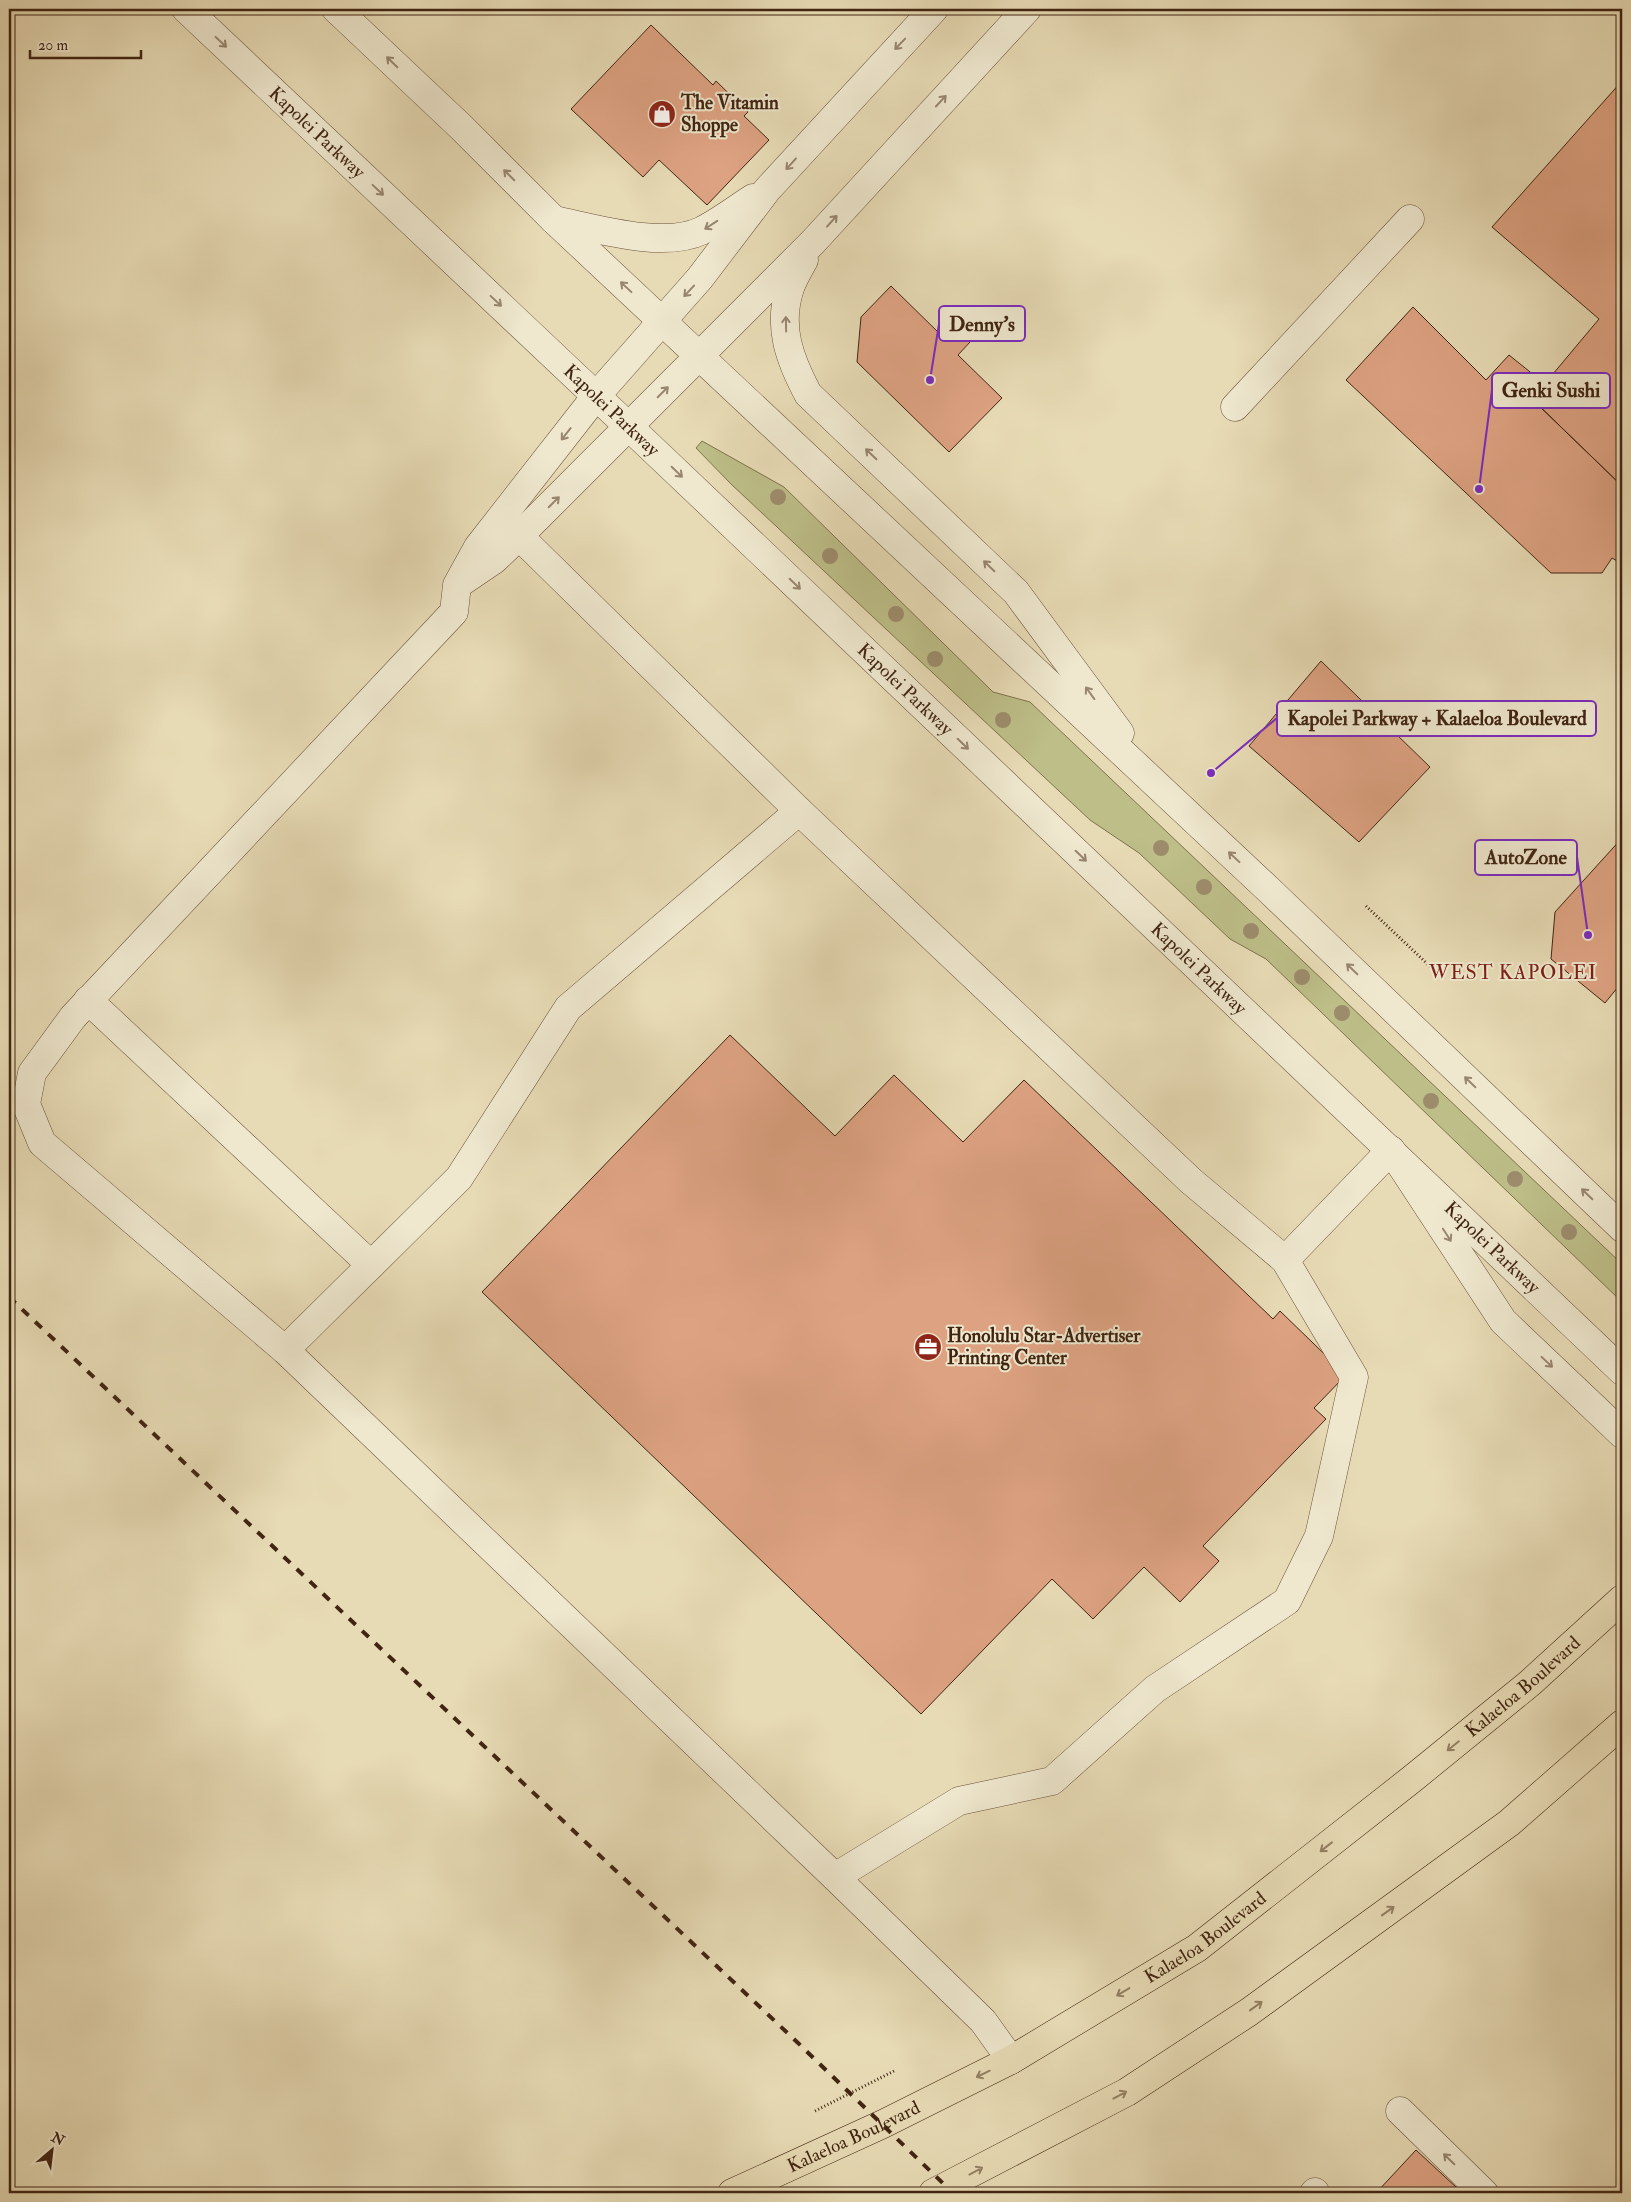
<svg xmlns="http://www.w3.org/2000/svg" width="1631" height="2202" font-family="'IM FELL Double Pica',serif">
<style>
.green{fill:#bdbe88;stroke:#7f724d}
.building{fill:#dda282;stroke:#412512}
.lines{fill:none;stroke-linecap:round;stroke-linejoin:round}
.minor-casing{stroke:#6a523b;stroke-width:29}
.major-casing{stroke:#412512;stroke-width:29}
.path{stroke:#412512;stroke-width:3;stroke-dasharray:1 2.5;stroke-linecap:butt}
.minor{stroke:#efe8cf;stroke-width:28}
.major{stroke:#e7dbb5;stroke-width:28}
.rail{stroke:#412512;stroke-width:4;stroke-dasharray:9 9;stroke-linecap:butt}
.tree{fill:#9d8c6c}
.oneway{stroke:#988670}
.oneway2{stroke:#948064}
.labels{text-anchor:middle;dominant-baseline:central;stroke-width:4;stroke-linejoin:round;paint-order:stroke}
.poi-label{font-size:19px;font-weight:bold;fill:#412512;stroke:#efe8cf;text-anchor:start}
.street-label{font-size:19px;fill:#412512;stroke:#efe8cf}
.neighbourhood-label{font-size:20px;letter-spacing:1px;fill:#7a1f14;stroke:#efe8cf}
.leader{fill:none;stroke:#7b2cbf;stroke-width:2}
.callout-dot{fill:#7b2cbf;stroke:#efe8cf;stroke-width:2}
.callout{fill:#efe8cf;stroke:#7b2cbf;stroke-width:2}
.callout-label{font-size:20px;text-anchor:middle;font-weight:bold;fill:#412512}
</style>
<rect width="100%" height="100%" fill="#e7dbb5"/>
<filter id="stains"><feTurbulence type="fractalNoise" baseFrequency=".004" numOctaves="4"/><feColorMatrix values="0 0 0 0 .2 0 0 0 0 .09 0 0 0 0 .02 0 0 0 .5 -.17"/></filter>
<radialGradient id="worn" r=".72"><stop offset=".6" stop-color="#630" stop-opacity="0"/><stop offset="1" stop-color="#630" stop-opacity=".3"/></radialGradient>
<path class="green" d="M702 441 784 487 993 692 1030 702 1622 1264V1302L1266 959 1230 939 1139 853 1090 820 731 484 696 448Z"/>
<path class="building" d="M651 25 713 85 716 81 748 112 744 116 769 140 707 205 659 160 643 177 571 109Z
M1622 81V486L1532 399 1599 319 1492 227Z
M891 286 940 334 951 322 971 341 958 355 1002 398 949 452 857 362 861 317Z
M1413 307 1486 380 1509 355 1545 384 1532 399 1622 486V564L1612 558 1602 573H1551L1346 380Z
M1321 661 1430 767 1359 842 1249 746Z
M1622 838V982L1605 1003 1551 959 1555 912Z
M730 1035 835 1136 894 1075 963 1142 1024 1080 1273 1319 1280 1311 1346 1375 1314 1408 1326 1419 1203 1546 1219 1561 1180 1602 1144 1567 1093 1619 1052 1579 921 1714 482 1292Z
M1416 2150 1457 2188 1452 2193H1376Z"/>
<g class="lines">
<g class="minor-casing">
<g id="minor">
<path id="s1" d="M186 9 664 460 1622 1371"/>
<path d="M336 9 461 127 554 220 1269 890 1622 1228"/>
<path d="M934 9 767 190 700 278 596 396 478 547 457 585 454 612 73 1017 32 1073 26 1104 42 1143 285 1350 835 1877 983 2021 1011 2060"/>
<path d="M554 220C594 228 663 249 701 231 719 222 736 209 753 198"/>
<path d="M804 260C799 269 793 279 790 288 777 327 790 360 808 394L1016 592 1120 733"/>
<path d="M1235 407 1410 219"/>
<path d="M519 536 799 811 1191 1181 1285 1260 1354 1377 1319 1536 1287 1601 1155 1689 1052 1781 959 1801 835 1877"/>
<path d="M460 583 494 560 519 536 813 242 1027 9"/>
<path d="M88 1000 371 1265"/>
<path d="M1285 1260 1391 1150 1503 1321 1622 1434"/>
<path d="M285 1350 459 1178 568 1008 799 811"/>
<path d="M1400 2111 1484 2193"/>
<path d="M1314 2193 1315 2192"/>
</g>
</g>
<g class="major-casing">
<g id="major">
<path id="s2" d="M732 2193 883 2124 1011 2060 1197 1948 1412 1779 1530 1683 1622 1599"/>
<path d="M933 2193 1127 2092 1249 2012 1509 1823 1622 1724"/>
</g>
</g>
<path class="path" d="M1366 906 1436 972
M815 2111 896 2070"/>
<use href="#minor" class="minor"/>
<use href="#major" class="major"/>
<path class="rail" d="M9 1297 797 2042 953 2193"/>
</g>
<g class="tree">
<circle cx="778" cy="497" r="8"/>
<circle cx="830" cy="556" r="8"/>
<circle cx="896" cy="614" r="8"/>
<circle cx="935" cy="659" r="8"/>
<circle cx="1003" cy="720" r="8"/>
<circle cx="1161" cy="848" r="8"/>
<circle cx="1204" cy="887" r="8"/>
<circle cx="1251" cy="931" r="8"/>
<circle cx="1302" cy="977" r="8"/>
<circle cx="1342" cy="1013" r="8"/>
<circle cx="1431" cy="1101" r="8"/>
<circle cx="1515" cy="1179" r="8"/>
<circle cx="1569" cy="1232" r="8"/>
</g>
<defs><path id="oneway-shaft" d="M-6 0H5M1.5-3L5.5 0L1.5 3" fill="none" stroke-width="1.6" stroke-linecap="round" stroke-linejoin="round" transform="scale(1.25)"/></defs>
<g class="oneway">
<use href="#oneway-shaft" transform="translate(221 42) rotate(43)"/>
<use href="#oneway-shaft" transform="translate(900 44) rotate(134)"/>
<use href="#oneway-shaft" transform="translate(392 62) rotate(-136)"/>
<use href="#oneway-shaft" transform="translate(941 101) rotate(-47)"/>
<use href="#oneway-shaft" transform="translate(791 164) rotate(132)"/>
<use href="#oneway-shaft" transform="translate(509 175) rotate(-135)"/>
<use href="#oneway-shaft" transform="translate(378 190) rotate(43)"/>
<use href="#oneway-shaft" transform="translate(832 221) rotate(-48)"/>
<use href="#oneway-shaft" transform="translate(711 225) rotate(147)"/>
<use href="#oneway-shaft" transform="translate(626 287) rotate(-137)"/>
<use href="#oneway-shaft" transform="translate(689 291) rotate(133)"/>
<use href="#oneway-shaft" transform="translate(496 301) rotate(43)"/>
<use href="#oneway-shaft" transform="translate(786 324) rotate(-91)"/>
<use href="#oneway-shaft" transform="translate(663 392) rotate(-45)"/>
<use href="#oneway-shaft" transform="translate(566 434) rotate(128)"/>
<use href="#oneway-shaft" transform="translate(871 454) rotate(-136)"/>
<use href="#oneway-shaft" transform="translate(677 472) rotate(44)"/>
<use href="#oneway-shaft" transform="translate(554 502) rotate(-45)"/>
<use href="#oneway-shaft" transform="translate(989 566) rotate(-136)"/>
<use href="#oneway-shaft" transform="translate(795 584) rotate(44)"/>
<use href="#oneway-shaft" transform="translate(1090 693) rotate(-126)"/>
<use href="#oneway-shaft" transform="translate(963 744) rotate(44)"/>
<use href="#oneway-shaft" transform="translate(1081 856) rotate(44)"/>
<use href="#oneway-shaft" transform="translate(1234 857) rotate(-137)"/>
<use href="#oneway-shaft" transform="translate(1352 969) rotate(-136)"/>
<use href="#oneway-shaft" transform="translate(1470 1082) rotate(-136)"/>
<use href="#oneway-shaft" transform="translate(1587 1194) rotate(-136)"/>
<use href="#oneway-shaft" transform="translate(1447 1235) rotate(57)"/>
<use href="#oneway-shaft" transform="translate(1547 1362) rotate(43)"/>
<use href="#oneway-shaft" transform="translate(1449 2159) rotate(-136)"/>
</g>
<g class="oneway2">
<use href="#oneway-shaft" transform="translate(1453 1746) rotate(141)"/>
<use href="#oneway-shaft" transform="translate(1326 1847) rotate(142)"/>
<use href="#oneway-shaft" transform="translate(1388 1911) rotate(-36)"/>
<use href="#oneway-shaft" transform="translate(1123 1992) rotate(149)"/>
<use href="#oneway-shaft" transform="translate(1256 2006) rotate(-36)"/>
<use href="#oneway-shaft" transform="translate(983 2074) rotate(154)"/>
<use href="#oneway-shaft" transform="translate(1120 2095) rotate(-28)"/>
<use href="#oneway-shaft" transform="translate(976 2171) rotate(-28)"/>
</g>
<defs>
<g id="shop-disc" transform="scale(1.4375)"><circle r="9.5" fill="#8f2418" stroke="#efe8cf"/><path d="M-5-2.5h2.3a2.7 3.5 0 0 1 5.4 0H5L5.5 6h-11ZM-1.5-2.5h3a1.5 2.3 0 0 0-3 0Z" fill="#fff"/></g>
<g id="office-disc" transform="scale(1.4375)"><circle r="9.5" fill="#8f2418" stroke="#efe8cf"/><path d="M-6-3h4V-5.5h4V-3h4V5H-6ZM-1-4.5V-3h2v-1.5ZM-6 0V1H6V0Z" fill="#fff"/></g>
</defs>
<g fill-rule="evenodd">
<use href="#shop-disc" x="662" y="114"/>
<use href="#office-disc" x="928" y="1347"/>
</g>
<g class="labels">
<g class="poi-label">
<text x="681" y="103">The Vitamin<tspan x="681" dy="22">Shoppe</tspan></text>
<text x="947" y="1336">Honolulu Star-Advertiser<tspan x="947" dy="22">Printing Center</tspan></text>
</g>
<g class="street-label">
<text stroke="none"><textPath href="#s1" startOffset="180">Kapolei Parkway</textPath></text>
<text stroke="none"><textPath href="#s1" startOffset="585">Kapolei Parkway</textPath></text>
<text stroke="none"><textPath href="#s1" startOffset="990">Kapolei Parkway</textPath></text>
<text stroke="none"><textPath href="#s1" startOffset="1395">Kapolei Parkway</textPath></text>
<text stroke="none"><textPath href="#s1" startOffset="1800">Kapolei Parkway</textPath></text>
<text stroke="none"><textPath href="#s2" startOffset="944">Kalaeloa Boulevard</textPath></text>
<text stroke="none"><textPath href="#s2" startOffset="539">Kalaeloa Boulevard</textPath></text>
<text stroke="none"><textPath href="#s2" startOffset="134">Kalaeloa Boulevard</textPath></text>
</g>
<g class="neighbourhood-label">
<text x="1513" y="972">WEST KAPOLEI</text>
</g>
</g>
<path class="leader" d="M930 380L939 324M1479 489L1492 390M1211 773L1277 718M1588 935L1577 857"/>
<g class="callout-dot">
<circle cx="930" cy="380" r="5"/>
<circle cx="1479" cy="489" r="5"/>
<circle cx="1211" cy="773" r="5"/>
<circle cx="1588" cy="935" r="5"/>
</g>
<g class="callout">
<rect x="939" y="306" width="86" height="35" rx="5"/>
<rect x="1492" y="373" width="118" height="35" rx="5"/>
<rect x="1277" y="701" width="319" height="35" rx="5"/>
<rect x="1475" y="840" width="102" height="35" rx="5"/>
</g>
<g class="callout-label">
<text x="982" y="331">Denny's</text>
<text x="1551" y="397">Genki Sushi</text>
<text x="1437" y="725">Kapolei Parkway + Kalaeloa Boulevard</text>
<text x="1526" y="864">AutoZone</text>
</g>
<rect width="1631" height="2202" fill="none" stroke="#e7dbb5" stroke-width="30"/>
<rect x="10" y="10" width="1611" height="2182" fill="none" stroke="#412512" stroke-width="2.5"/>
<rect x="15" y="15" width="1601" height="2172" fill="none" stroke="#412512"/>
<g transform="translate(52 2150) rotate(28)" stroke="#efe8cf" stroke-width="4" paint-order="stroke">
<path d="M0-4L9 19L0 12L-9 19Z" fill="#412512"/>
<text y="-8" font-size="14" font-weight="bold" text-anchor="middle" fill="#412512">N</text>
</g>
<path d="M30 50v8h111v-8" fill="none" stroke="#412512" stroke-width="2.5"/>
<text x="38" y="50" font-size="15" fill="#412512" stroke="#efe8cf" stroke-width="4" paint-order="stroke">20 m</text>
<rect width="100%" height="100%" filter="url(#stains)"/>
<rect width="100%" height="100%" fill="url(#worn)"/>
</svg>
